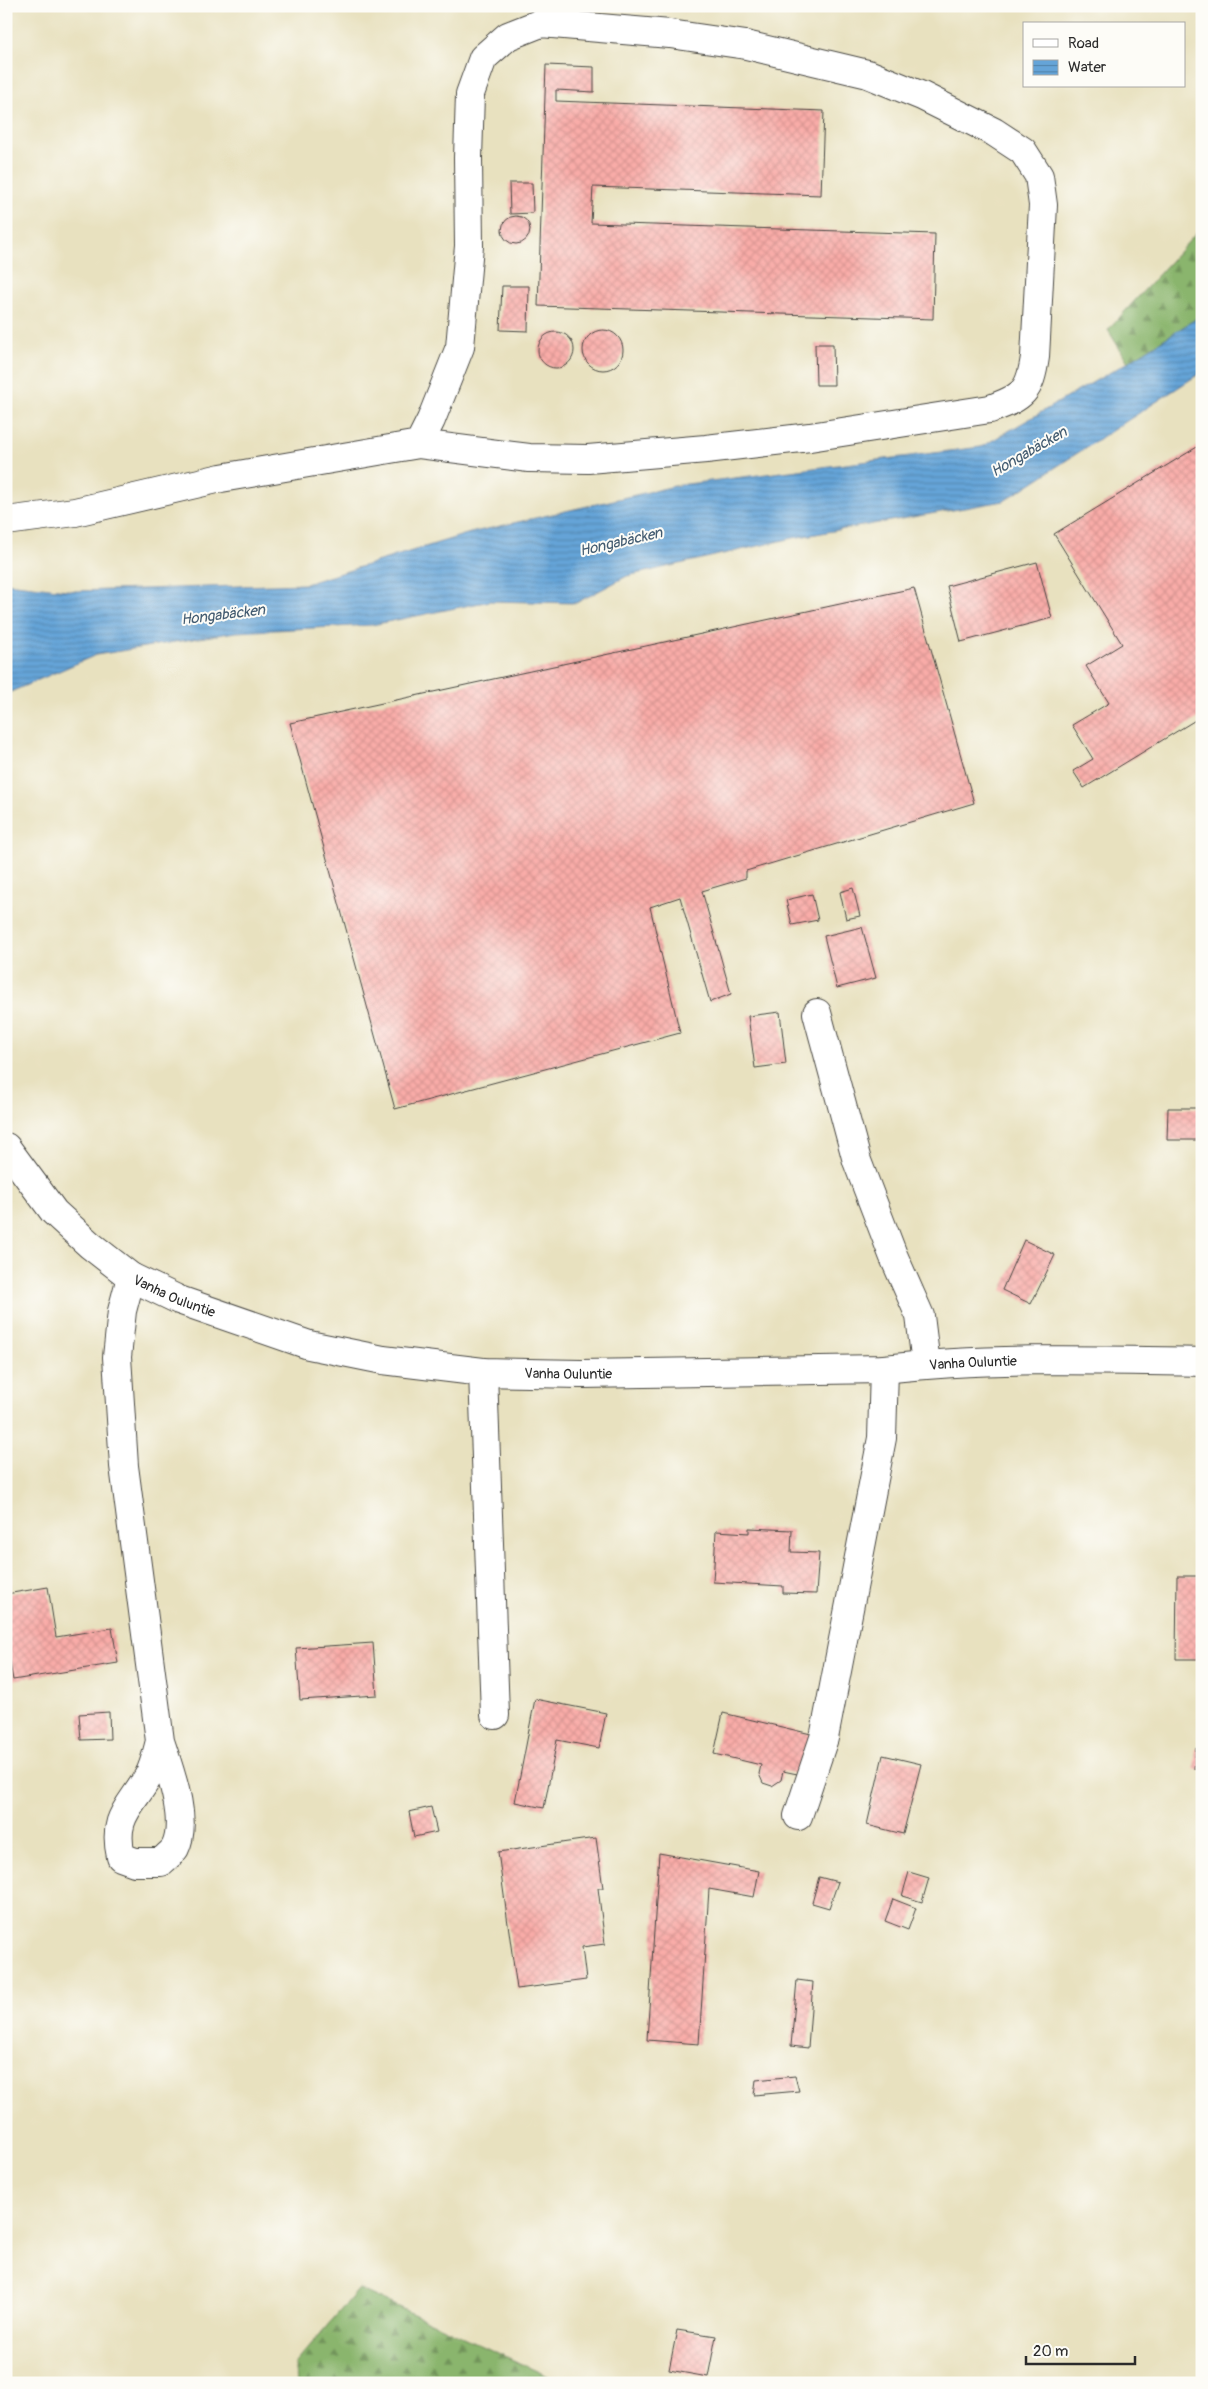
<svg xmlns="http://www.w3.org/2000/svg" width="1208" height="2389" font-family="Pangolin,sans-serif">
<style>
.forest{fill:url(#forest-firs);stroke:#5a704c}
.water{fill:url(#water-rules);stroke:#486882}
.building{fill:url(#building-cross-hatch)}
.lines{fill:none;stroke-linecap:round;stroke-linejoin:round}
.minor-casing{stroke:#474641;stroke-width:30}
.minor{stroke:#fff;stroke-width:28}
.labels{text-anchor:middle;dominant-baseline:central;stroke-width:4;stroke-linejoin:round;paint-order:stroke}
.street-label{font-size:14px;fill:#2b2b2b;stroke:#fdfcf7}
.water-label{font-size:15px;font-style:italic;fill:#425b70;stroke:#fdfcf7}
</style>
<defs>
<pattern id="forest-firs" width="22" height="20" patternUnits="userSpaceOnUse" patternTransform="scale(1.25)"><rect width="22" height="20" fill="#8ab56d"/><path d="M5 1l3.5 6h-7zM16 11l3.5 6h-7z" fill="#71935a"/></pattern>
<pattern id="water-rules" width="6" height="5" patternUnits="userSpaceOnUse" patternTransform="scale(1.25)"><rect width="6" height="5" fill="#65a4d8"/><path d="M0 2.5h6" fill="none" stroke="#5386af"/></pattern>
<pattern id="building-cross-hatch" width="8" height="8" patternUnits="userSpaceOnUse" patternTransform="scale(1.25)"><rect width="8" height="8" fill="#f9aca8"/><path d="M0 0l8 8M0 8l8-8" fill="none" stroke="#d69491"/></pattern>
</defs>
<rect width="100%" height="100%" fill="#fdfcf7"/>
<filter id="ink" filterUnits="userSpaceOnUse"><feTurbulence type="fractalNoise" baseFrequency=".02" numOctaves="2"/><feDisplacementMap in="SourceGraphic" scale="10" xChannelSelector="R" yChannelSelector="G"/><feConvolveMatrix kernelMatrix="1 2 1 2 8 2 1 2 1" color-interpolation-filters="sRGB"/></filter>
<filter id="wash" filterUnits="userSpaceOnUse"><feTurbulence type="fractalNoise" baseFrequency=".0096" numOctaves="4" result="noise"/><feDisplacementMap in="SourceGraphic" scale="20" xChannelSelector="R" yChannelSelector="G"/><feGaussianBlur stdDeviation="1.12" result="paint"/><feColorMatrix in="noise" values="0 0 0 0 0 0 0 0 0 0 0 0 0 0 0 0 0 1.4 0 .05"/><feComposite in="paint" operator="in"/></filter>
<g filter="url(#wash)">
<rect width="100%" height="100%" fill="#e8e1bf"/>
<path class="forest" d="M1202 227V315L1128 362 1108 330Z
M359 2289 563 2383H297L295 2363Z"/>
<path class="water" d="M1202 315V372L1004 501 793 538 627 576 576 603 490 601 372 625 235 632 96 655 6 694V583L76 591 305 584 470 533 679 485 981 447 1128 362Z"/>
<g id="blocks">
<path class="building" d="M546 65 594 67V92L556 90V101L824 111 821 195 593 187 591 223 935 234 933 319 538 306Z
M509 183H532L533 213 510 214Z
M502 230a14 14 0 1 1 28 0a14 14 0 1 1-28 0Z
M502 286H529L528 331 500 330Z
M583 350a20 20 0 1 1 40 0a20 20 0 1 1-40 0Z
M538 350a18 18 0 1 1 36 0a18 18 0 1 1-36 0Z
M815 344H833L834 385H816Z
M1202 444V716L1084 788 1073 771 1093 759 1072 725 1109 703 1086 666 1122 644 1054 534Z
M1037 562 1052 618 961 642 947 586Z
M914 588 974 803 746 871V878L702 891 731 994 710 1002 680 897 650 907 680 1033 395 1109 290 723Z
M853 888 860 916 846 919 840 892Z
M812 894 818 920 792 925 786 900Z
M862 927 876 978 837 988 824 936Z
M780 1012 786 1064 755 1068 748 1016Z
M1168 1108H1202V1140H1167Z
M1024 1240 1055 1255 1031 1304 1002 1290Z
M749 1528 792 1530 791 1552 819 1553 816 1594 783 1593V1586L713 1582 716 1531 749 1533Z
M1177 1576H1202V1659H1176Z
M48 1587 56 1637 112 1628 118 1663 13 1680 6 1640V1594Z
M373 1643 377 1695 300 1700 296 1648Z
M535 1699 606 1713 599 1748 557 1740 544 1808 515 1802Z
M109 1712 110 1739 81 1740 79 1714Z
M723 1713 811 1734 802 1775 783 1771 781 1780 772 1786 763 1783 759 1774 761 1765 714 1754Z
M1196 1748H1202V1769H1194Z
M883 1755 921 1764 903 1834 867 1825Z
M431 1807 437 1832 414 1837 409 1812Z
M596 1838 603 1888H598L605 1944 582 1947 586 1980 517 1989 498 1852Z
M659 1853 759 1871 754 1897 709 1889 699 2044 647 2040Z
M909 1872 929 1878 922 1902 902 1896Z
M819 1877 838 1882 829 1908 812 1903Z
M893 1899 916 1908 908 1930 885 1921Z
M797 1980 813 1982 808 2048 791 2046Z
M795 2076 799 2091 754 2095 756 2080Z
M677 2330 716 2336 708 2377 669 2370Z"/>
</g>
</g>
<g filter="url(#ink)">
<use href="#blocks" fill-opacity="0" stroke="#474641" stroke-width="1"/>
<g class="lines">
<g class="minor-casing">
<g id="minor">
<path d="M6 521 75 512 221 478 419 444 529 458 588 459 706 449 810 437 990 409C1023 397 1030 392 1035 357L1043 205 1039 176 1023 151 994 132 922 96 868 74 746 45 670 34 541 23 508 36 483 58 470 94 468 158 469 246 460 347 431 420 419 444"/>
<path d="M817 1013 857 1161 893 1255 920 1316 926 1364"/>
<path id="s1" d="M6 1147 54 1212 90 1245 131 1277 179 1300 309 1345 383 1360 483 1372 581 1374 884 1369C990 1357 1096 1360 1202 1362"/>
<path d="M131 1277 122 1311 117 1357 124 1466 160 1741C169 1769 189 1820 175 1848 172 1853 165 1858 161 1862H135L121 1857C112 1817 129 1809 148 1777 154 1767 157 1752 160 1741"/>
<path d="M483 1372 495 1715"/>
<path d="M798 1816 824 1738 882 1438 884 1369"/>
</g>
</g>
<use href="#minor" class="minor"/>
</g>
</g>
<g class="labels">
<g class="street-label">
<text stroke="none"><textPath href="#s1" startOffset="229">Vanha Ouluntie</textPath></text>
<text stroke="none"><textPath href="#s1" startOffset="1039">Vanha Ouluntie</textPath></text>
<text stroke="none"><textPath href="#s1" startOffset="634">Vanha Ouluntie</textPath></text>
</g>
<g class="water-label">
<text transform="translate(1029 452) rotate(-30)">Hongabäcken</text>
<text transform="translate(621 542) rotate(-13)">Hongabäcken</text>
<text transform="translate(223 615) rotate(-7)">Hongabäcken</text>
</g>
</g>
<rect width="1208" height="2389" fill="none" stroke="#fdfcf7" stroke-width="25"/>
<rect x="1023" y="22" width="162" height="65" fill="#fdfcf7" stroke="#a9a8a5"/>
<rect x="1033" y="39" width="25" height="8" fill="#ffffff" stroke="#a9a8a5"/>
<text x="1068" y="48" font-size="15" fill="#2b2b2b">Road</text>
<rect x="1033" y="60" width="25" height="15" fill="url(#water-rules)" stroke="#a9a8a5"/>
<text x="1068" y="72" font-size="15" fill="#2b2b2b">Water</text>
<path d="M1026 2356v8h109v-8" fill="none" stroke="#2b2b2b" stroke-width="2.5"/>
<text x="1033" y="2356" font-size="15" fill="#2b2b2b" stroke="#fdfcf7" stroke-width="4" paint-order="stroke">20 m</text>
</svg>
